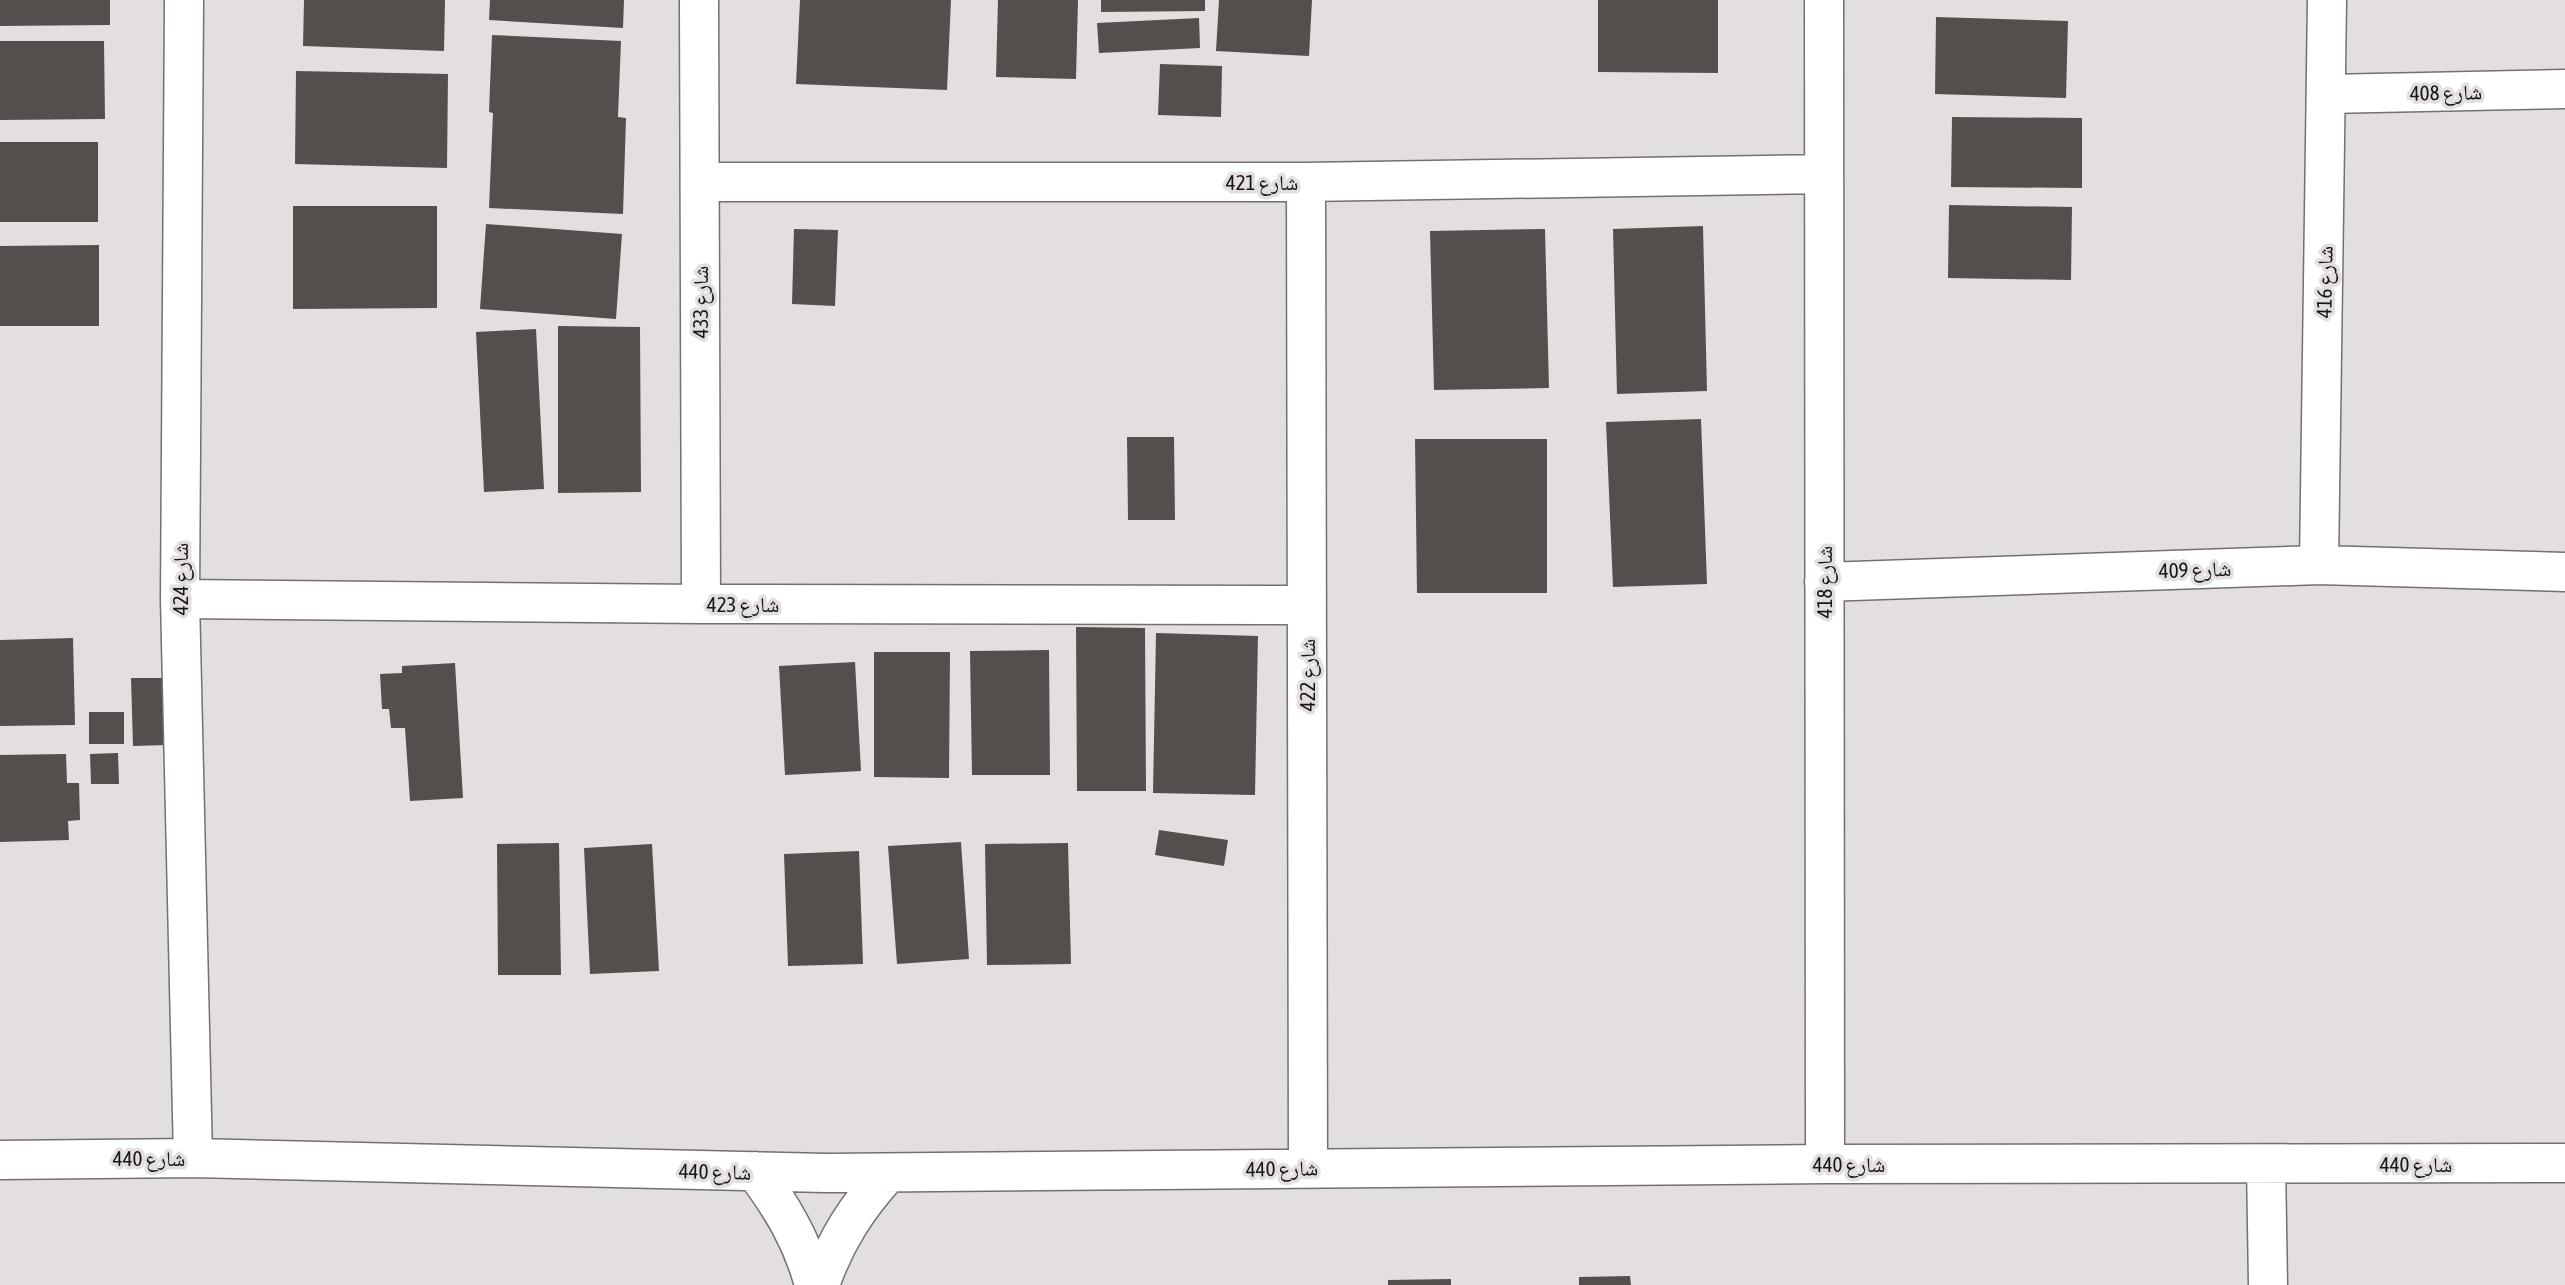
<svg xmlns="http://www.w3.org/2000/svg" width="2565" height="1285" font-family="'Asap Condensed','Noto Naskh Arabic',sans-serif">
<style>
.building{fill:#534f4d}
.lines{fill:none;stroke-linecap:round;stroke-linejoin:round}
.minor-casing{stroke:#747070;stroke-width:41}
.minor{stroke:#fff;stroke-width:38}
.labels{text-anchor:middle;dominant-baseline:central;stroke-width:7;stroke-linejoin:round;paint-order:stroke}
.street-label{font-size:21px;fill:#171515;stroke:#e4dfdf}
</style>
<rect width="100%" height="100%" fill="#e4dfdf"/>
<path class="building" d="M0 0H110V25L0 26Z
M304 0H445L444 51 303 46Z
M490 0H624L623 28 489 20Z
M800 0H951L947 90 796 84Z
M998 0H1078L1076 79 996 77Z
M1101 0H1205V11L1101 12Z
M1219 0H1312L1309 56 1216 51Z
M1598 0H1718V73L1598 72Z
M1936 17 2068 21 2066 98 1935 94Z
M1199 18 1200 48 1099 53 1097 23Z
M492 35 621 41 618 117 626 118 623 214 489 208 493 113 489 112Z
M0 41H104L105 119 0 120Z
M1160 64 1222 66 1221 117 1158 115Z
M296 71 448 74 447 168 295 164Z
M1952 117 2082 118V188L1951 187Z
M0 142H98V222H0Z
M1949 205 2072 207 2071 280 1948 278Z
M293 206H437V308L293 309Z
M486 224 622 234 616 319 480 309Z
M1703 226 1707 391 1617 394 1613 229Z
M794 229 838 230 835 306 792 304Z
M1545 229 1549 388 1434 390 1430 231Z
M99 245V326H0V246Z
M558 326 640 327 641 492 558 493Z
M536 329 544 489 484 492 476 332Z
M1701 419 1707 584 1613 587 1606 422Z
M1127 437H1174L1175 520H1128Z
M1415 439H1547V593H1417Z
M1076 627 1145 628 1146 791H1077Z
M1156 633 1258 636 1255 795 1153 793Z
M73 638 75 725 0 726V640Z
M1049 650 1050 775H972L970 651Z
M874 652H950L949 778 874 777Z
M855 662 861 771 785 775 779 666Z
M455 663 463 798 410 801 405 728H391L389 709H382L380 674 402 673V666Z
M131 678H166L168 745 133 746Z
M89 712H124V744H89Z
M118 753 119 784H91L90 754Z
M66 754 67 783H79L80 820 68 821 69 840 0 842V755Z
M1159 830 1228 840 1224 866 1155 855Z
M961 842 969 959 897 964 888 846Z
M559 843 561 975H498L497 844Z
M1068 843 1071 964 987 965 985 844Z
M652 844 659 971 590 974 584 848Z
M859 851 863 964 788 966 784 854Z
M1630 1276 1631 1285H1579V1277Z
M1451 1279V1285H1388V1280Z"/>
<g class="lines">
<g class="minor-casing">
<path id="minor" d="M184 0 180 599 193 1158
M699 0 701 604
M1824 0 1825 1164
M2327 94 2565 89
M700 182H1306L1824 174
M1306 182 1308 1168
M2319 565 2327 0
M1824 582 2319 565 2565 572
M180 599 701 604 1307 605
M0 1160 193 1158 826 1173 1825 1164 2565 1163
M2266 1164 2268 1285
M755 1171C782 1207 803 1242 814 1285
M820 1285C835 1241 857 1207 888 1173"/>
</g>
<use href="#minor" class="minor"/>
</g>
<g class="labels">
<g class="street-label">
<text transform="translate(2446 92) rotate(-1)">شارع 408</text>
<text x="1262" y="182">شارع 421</text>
<text transform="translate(2324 282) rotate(-89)">شارع 416</text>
<text transform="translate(700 302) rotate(-90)">شارع 433</text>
<text transform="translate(2195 569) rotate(-2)">شارع 409</text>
<text transform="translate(180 579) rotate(-90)">شارع 424</text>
<text transform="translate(1824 582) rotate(-90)">شارع 418</text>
<text x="743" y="604">شارع 423</text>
<text transform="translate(1307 675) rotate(-90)">شارع 422</text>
<text x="149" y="1158">شارع 440</text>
<text x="1849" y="1164">شارع 440</text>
<text x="2416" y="1164">شارع 440</text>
<text transform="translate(1282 1168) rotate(-1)">شارع 440</text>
<text transform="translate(715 1171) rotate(1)">شارع 440</text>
</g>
</g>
</svg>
